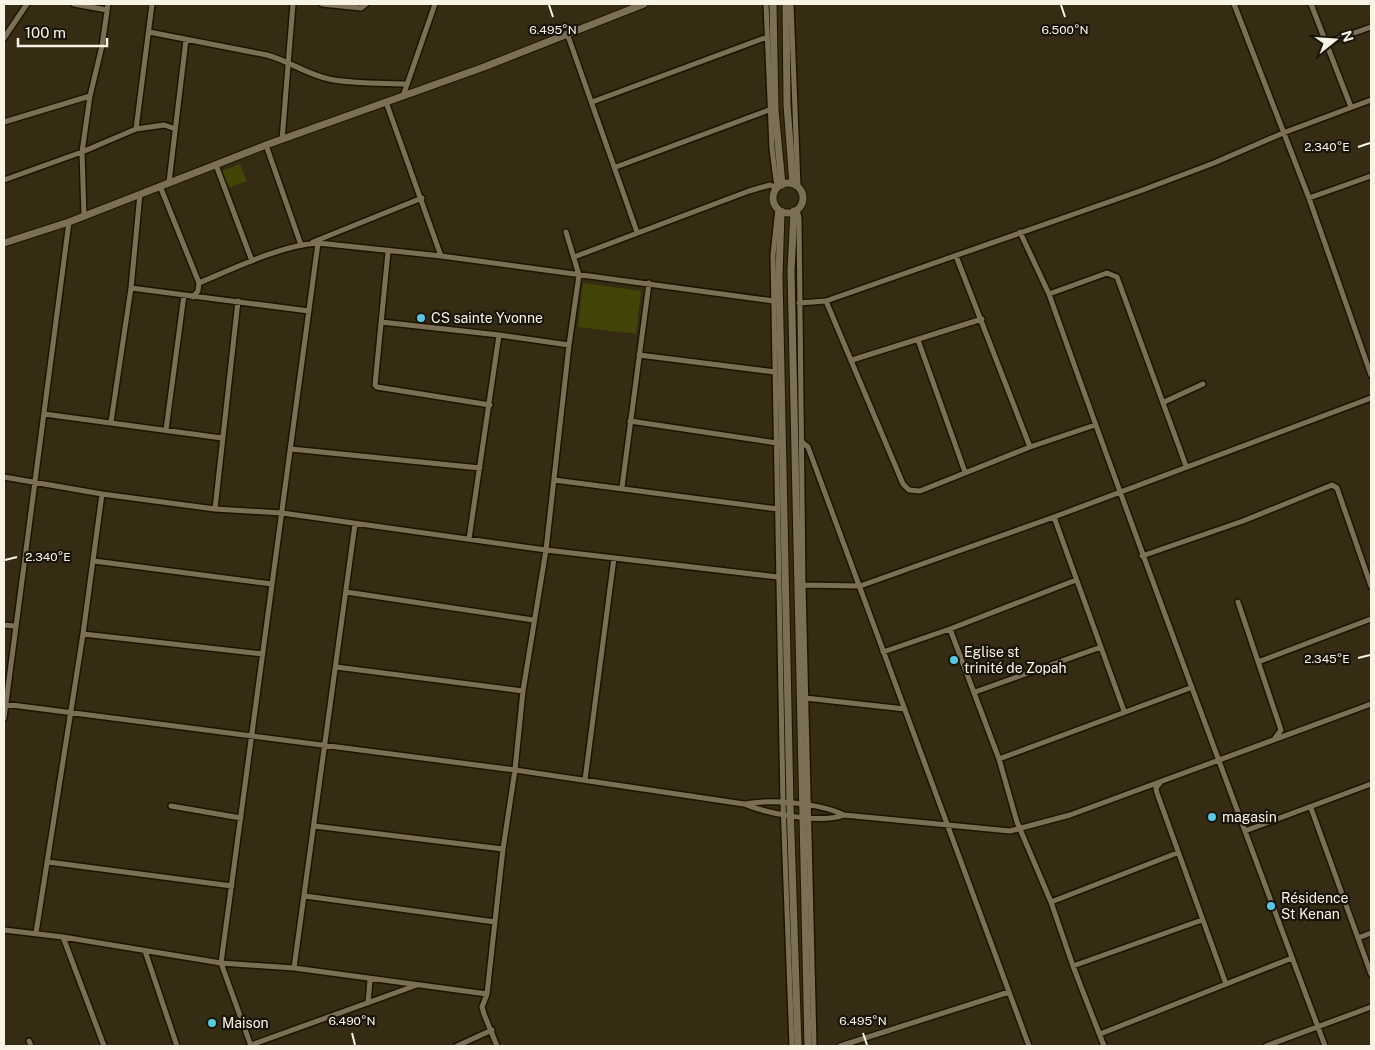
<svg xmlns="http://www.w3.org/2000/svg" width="1375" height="1050" font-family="'Public Sans',sans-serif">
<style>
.green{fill:#424408}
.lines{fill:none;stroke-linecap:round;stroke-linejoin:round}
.street-casing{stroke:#1d1400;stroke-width:8}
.secondary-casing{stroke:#1d1400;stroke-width:9}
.street{stroke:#7b7056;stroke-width:5}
.secondary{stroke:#7b7056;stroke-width:7}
.ticks{fill:none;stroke:#f9f3e5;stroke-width:2}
.poi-dot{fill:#57c9e2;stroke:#1a150b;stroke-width:2}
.labels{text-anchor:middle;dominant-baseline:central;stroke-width:4.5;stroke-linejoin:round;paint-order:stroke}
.poi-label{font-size:14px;fill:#f9f3e5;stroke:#1a150b;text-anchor:start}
.ticks-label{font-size:12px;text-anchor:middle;fill:#f9f3e5;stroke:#1a150b;stroke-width:4.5;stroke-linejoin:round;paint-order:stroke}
</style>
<rect width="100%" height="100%" fill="#362c14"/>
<path class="green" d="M240 164 247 181 229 188 222 171Z
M583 283 641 291 636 334 578 327Z"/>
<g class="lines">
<g class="street-casing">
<path id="street" d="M74 4 107 10
M322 4 361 8 366 4
M766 4 772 149 777 188
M791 4 798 187
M1234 4 1309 198 1371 375
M1311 4 1351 107
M149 32 267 55C289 61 306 74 329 79 353 84 381 83 407 84
M567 33 637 232
M4 38 27 4
M1326 43 1371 27
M403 96 435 4
M386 102 441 256
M592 102 767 37
M4 122 90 96
M136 129 152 4
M282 140 293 4
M266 145 301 245
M216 165 252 261
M616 167 769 110
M4 180 82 152 136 129 164 125 173 128
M169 182 186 40
M160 186 199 283 198 291 193 297
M1309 198 1371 176
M778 208 773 255 783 803 792 1046
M797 210 799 218 803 585 814 1046
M84 216 82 152 90 96 102 46 108 4
M1020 232 1049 294C1138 546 1232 796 1325 1046
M313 242 422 198
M388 252 375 385 377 387 490 405
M956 256 1030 447
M574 257 749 191 770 185 777 188
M199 283C232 269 282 245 318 243L441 256 774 301
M131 288 309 311
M1049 294 1107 273 1117 277 1186 466
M826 301 903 484 909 490 920 491 1030 447 1095 425
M799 303 826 301 1140 191 1214 163 1283 133 1371 100
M381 322 499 335 569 345
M918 340 965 472
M639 355 775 372
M852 360 982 319
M1164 402 1203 384
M44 414 222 438
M630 421 777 443
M111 422 131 288 140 194
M166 430 184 295
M802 442 808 447 1029 1046
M291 449 480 468
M4 477 102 494 215 509 282 513 546 550 778 577
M554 480 778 509
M622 487 649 283
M215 509 238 301
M1054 517 1124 711
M469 539 499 335
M1142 556 1243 521 1332 485 1337 488 1371 586
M94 561 272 584
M803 585 860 586 1054 517 1371 398
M346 592 533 620
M1238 602 1281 730 1275 738
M4 625 14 626
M950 629 999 759 1017 822 1051 902 1073 966 1104 1046
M83 634 263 654
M883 652 950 629 1076 580
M1258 662 1371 619
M336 667 523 691
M975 692 1101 647
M805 698 905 709
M4 704 515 770 744 804C769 814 820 824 844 815
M4 718 69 222
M999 759 1190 688
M585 780 614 558
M1160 783 1156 788 1157 793 1226 984
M745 804C770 799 820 803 844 815L1010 831 1070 815 1371 704
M171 806 241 818
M1311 808 1371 974
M314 826 503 849
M1245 831 1371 784
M48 862 232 886
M305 896 495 922
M1051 902 1177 853
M4 930 63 937 221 963 294 968 487 994
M36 933 83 634 102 494
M63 937 104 1046
M1358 938 1371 933
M145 951 177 1046
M1073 966 1202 920
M294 968 355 524
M368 1003 370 980
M1100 1034 1292 958
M29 1041 31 1046
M251 1045 417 985
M251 1046 221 963 318 243
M457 1046 492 1030
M497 1046 484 1014 482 1007 487 994 503 849 515 770 523 691 546 550 569 345 579 275 566 232
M840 1046 1009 992
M1266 1046 1371 1007"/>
</g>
<g class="secondary-casing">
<path id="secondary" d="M773 4 775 110 782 185
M786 4 787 105 793 184
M773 198a15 15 0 1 1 30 0a15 15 0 1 1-30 0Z
M781 211 779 277 790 804 798 1046
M794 211 791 271 808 1046
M4 243 69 222 266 145 484 67 644 4"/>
</g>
<use href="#street" class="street"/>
<use href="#secondary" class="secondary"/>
</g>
<path class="ticks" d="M549 5 553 17M1061 5 1065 17M1358 147 1370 143M5 560 17 557M1358 658 1370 655M352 1033 355 1045M863 1033 867 1045"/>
<g class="poi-dot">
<circle cx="421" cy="318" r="5"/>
<circle cx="954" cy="660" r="5"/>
<circle cx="1212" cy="817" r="5"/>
<circle cx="1271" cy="906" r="5"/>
<circle cx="212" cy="1023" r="5"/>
</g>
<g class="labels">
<g class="poi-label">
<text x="431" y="318">CS sainte Yvonne</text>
<text x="964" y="652">Eglise st<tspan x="964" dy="16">trinité de Zopah</tspan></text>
<text x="1222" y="817">magasin</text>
<text x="1281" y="898">Résidence<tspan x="1281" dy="16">St Kenan</tspan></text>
<text x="222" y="1023">Maison</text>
</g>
</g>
<g class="ticks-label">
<text x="553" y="34">6.495°N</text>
<text x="1065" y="34">6.500°N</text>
<text x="1327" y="151">2.340°E</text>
<text x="48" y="561">2.340°E</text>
<text x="1327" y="663">2.345°E</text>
<text x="352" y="1025">6.490°N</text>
<text x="863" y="1025">6.495°N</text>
</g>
<rect width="1375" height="1050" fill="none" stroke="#f9f3e5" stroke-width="10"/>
<g transform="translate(1335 40) rotate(73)" stroke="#1a150b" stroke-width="4" paint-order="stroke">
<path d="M0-4L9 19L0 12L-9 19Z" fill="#f9f3e5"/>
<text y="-8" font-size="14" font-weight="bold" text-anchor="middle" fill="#f9f3e5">N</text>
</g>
<path d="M18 38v8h89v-8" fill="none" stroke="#f9f3e5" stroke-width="2.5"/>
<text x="25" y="38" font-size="15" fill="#f9f3e5" stroke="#1a150b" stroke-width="4" paint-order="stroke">100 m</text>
</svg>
